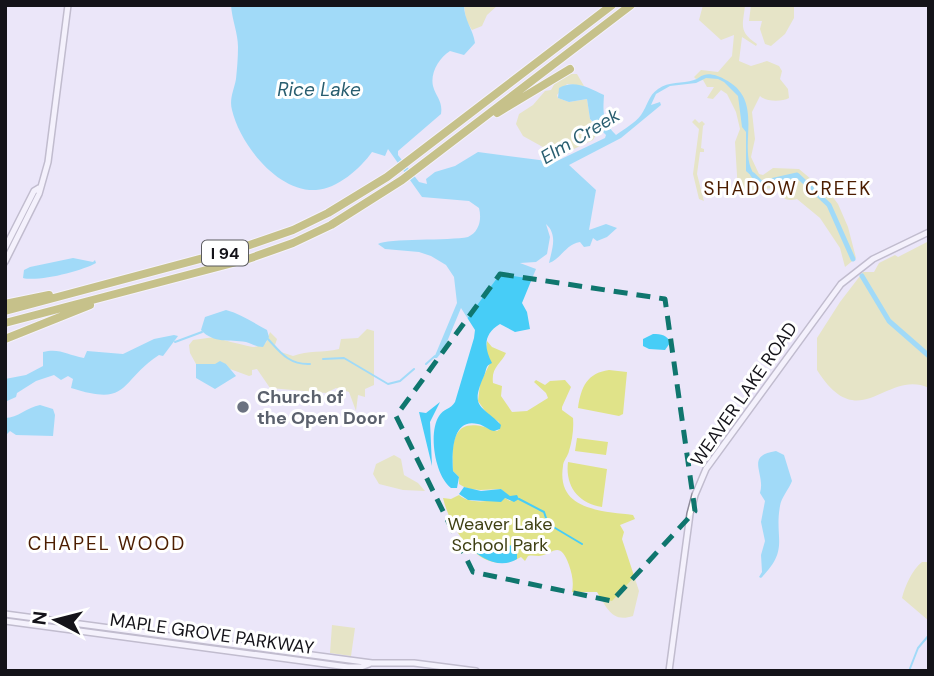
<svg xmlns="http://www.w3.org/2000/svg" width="934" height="676" font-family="'DM Sans',sans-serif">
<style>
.green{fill:#e0e389}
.water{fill:#47cdf7}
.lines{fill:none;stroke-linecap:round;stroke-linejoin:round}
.stream{stroke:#47cdf7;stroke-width:2}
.river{stroke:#47cdf7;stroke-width:5}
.secondary-casing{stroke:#8e8a9a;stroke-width:8}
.highway-casing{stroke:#fff;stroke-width:10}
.secondary{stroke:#fff;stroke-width:5}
.highway{stroke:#9a9603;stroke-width:8}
.marked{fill:none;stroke:#0f766e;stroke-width:5;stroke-dasharray:14 9;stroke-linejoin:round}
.worship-dot{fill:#6b7280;stroke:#fff;stroke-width:2.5}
.labels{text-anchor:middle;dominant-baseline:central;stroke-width:6;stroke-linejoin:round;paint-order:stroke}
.shield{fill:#fff;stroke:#5a5a5e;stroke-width:2}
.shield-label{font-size:16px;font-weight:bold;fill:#141319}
.street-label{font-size:18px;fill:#141319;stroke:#fff}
.worship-label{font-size:18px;font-weight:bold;fill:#5b616d;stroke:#fff;text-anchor:start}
.park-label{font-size:18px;fill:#3f4014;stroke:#fff}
.water-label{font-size:19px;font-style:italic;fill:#295e70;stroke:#fff}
.neighbourhood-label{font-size:19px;letter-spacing:2px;fill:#4c1d00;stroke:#fff}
</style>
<rect width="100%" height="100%" fill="#ebe6f9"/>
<path class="green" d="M464 5H498L487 15 482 26 472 30 466 20Z
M703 5H745C743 26 738 31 757 44L756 46 742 37 739 61 751 66 767 61 779 66 782 71 780 79 788 89 789 98C782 102 766 102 760 96L752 112 755 139 751 157 759 174 763 175 773 168 799 169 818 185 826 188 838 204 848 227 856 258 845 267 840 248 820 218 797 199C783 203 783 195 773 188L738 192 735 142 740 129 736 112 727 94 721 90 713 99 707 98 714 87H707L703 80 698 81 694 77 701 70 718 72 732 56 734 35 721 40 699 20Z
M751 5H794V18L785 34 771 46 765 44 760 29 762 21H749Z
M568 74H577L584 86 567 84 557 95 558 98 569 102 587 99 590 119 598 131 593 140 559 156 523 136 516 124 519 114 533 105 545 91 551 90 556 81Z
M695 119 699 123 702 121 705 124 703 126 701 148 704 149V152H700L697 174 704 201 699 199 693 174 699 129 692 122Z
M929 241V388C886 368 860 438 817 370V338L840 302 863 272H874L879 263 895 255 898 257Z
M367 329 374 331V385L365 389V397L358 395 356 411 349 392 336 388 326 393 270 388 257 369 252 370V375L249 376 230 369 226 364H196L190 353 189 345 193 340 215 337C218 339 250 347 254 347 257 347 263 344 266 343L270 332 277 339 275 345 281 352 293 356C308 350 323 353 339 349L341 339 358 338Z
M487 341 492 347 506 353C501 364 491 367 493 383L502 386 501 396 512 412 527 411 548 398 546 393 534 382 536 380 545 385 550 381 565 380 571 387 562 407V410L573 418C574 429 572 441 569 451 568 456 563 461 563 466 556 511 603 511 633 515L635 519 620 525 624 532 622 539 639 591 633 616C612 623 607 608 597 592H572C574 582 572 574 569 565 560 539 553 554 539 556 535 556 532 555 528 556L525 561 521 557C482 580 451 531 443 498L451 499 459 495C471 505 491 501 505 498L510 501 515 496 510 497 501 489C486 489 472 493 459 484V477L453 471C451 434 456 415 497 431L500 429 499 422 488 415 478 401 480 384 490 363 486 352Z
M609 370 627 372 623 414 619 416 578 408C581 387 587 373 609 370Z
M577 438 608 442 606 455 575 451Z
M394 455 401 459 404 475 418 483 425 491 403 490 379 484 373 474 376 464Z
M568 462 607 469 602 507C578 503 565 486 568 462Z
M922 562H929V621L902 598C905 586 912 570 922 562Z
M332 625 355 628 351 656 330 653Z"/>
<path class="water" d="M231 5H464C464 20 473 29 475 43L464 55 450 51C439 58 430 73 433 86 436 97 443 101 441 114L398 151V155L419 182 427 184 426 179 435 172 455 166 478 152 555 162 605 138 606 135 590 119 587 99 569 102 558 98 559 88C574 79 589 88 604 95 603 113 602 121 616 135 624 129 635 123 641 115 648 105 648 96 658 89 669 81 682 84 694 80 698 79 700 76 704 75 710 73 719 76 724 79 769 101 733 152 757 178L756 180 746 171V132L742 127 738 96 724 82 718 79 706 78 696 83 670 86 656 94 651 105 660 102 661 105 621 138 569 165 596 190 589 230 606 224 617 228 607 237 597 241 593 238 590 246 584 247 580 242C566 244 561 259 549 263 552 249 558 235 546 224L550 237 547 254 536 262 520 263 536 269 522 303 527 312 530 329 515 332 500 324C483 334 484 348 492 363 485 366 487 369 484 376 469 409 483 405 501 425L500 429 494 431C488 430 484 425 478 424 451 417 452 455 453 471L459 477 457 488H451C435 476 428 433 439 416 443 409 451 409 455 402L474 338 475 330 461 308 444 349 437 358H434L457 303 454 277 446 265 431 256 419 252 385 249 378 244C387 238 450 241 468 237 479 232 482 220 479 208L469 201 422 197 388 149 385 156 372 152C361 168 337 189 316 190 277 192 240 144 232 110 229 99 234 90 236 79 237 69 238 58 238 47 238 33 232 20 231 5Z
M73 258 93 262 95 260 96 263C82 271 39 282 23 278L24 270 30 267Z
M226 310C241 314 254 323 267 330L269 337 263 347C256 347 253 344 246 342 229 339 214 344 201 330L205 317Z
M653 334C661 334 668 335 670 343L665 350 649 349 643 346V339Z
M174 335 178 336 163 356 159 355C118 382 131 407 71 388L73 379 68 376 61 380 54 375 36 381 17 393 16 397 7 401 5 399V379L26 375 43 366V352C60 348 67 355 84 358L87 351 123 354 154 339Z
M220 361 226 364 236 376 215 389 196 378V364H215Z
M440 402 430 422 432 466 419 412 426 413Z
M40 405 53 409 55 415 53 436 16 435 10 431 5 436V418C18 418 27 407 40 405Z
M776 451 784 455 792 481C789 489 781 498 780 506 774 539 790 549 761 578L759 577 762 572 761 555 765 541 761 522 765 501 760 493C766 473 744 456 776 451Z
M464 487 481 491 501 489 510 496 517 495 519 499 514 502 505 498 501 502 468 500 459 494Z
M472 544 499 549 512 545 517 549V559C501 569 482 560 470 547Z"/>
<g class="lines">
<path class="stream" d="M268 339C280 352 289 365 310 364
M175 342 202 332
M323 359 344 358 388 384 400 381 414 369
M426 364 435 356
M519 499 544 512 548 524
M550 525 582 544
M909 671 918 648 929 635"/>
<path class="river" d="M753 175 761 183 797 175 829 205 853 259
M862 276 889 321 929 356"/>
<g class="secondary-casing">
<path id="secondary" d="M5 248 34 191 39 188
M5 262 39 194 48 162 68 5
M5 614 372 663H414L476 671
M5 621 348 667H361L369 664
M669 671 690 514 695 495 706 469 841 284 873 259 929 232"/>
</g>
<g class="highway-casing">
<path id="highway" d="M497 113 570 69
M5 304 49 295
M5 311 241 248 293 230 328 213 387 177 612 5
M5 323 248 259 293 243 331 225 402 180 631 5
M5 339 90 305"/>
</g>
<use href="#secondary" class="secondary"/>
<use href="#highway" class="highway"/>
</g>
<path d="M0 0H934V676H0ZM500 274 665 299 695 511 612 601 473 572 396 416Z" fill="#ebe6f9" fill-opacity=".55" fill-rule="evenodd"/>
<path class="marked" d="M500 274 665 299 695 511 612 601 473 572 396 416Z"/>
<circle class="worship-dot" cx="243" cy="407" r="7"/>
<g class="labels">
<rect class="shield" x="202" y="240.5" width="46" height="25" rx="5"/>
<g class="shield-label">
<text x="225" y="253">I 94</text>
</g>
<g class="street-label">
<text transform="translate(744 394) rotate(-55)">WEAVER LAKE ROAD</text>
<text transform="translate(212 634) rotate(8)">MAPLE GROVE PARKWAY</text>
</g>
<g class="worship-label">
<text x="257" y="397">Church of<tspan x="257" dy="21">the Open Door</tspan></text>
</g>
<g class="park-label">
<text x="500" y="524">Weaver Lake<tspan x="500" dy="21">School Park</tspan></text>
</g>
<g class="water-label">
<text x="319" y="89">Rice Lake</text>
<text transform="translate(580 136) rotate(-31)">Elm Creek</text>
</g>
<g class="neighbourhood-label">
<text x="788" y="188">SHADOW CREEK</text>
<text x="107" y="543">CHAPEL WOOD</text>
</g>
</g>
<rect width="934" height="676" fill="none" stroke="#141319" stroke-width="14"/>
<g transform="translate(56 620) rotate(277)" stroke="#ffffff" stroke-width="5" paint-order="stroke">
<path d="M0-5L12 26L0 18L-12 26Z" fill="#141319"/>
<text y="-10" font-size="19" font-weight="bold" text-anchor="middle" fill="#141319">N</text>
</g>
</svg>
